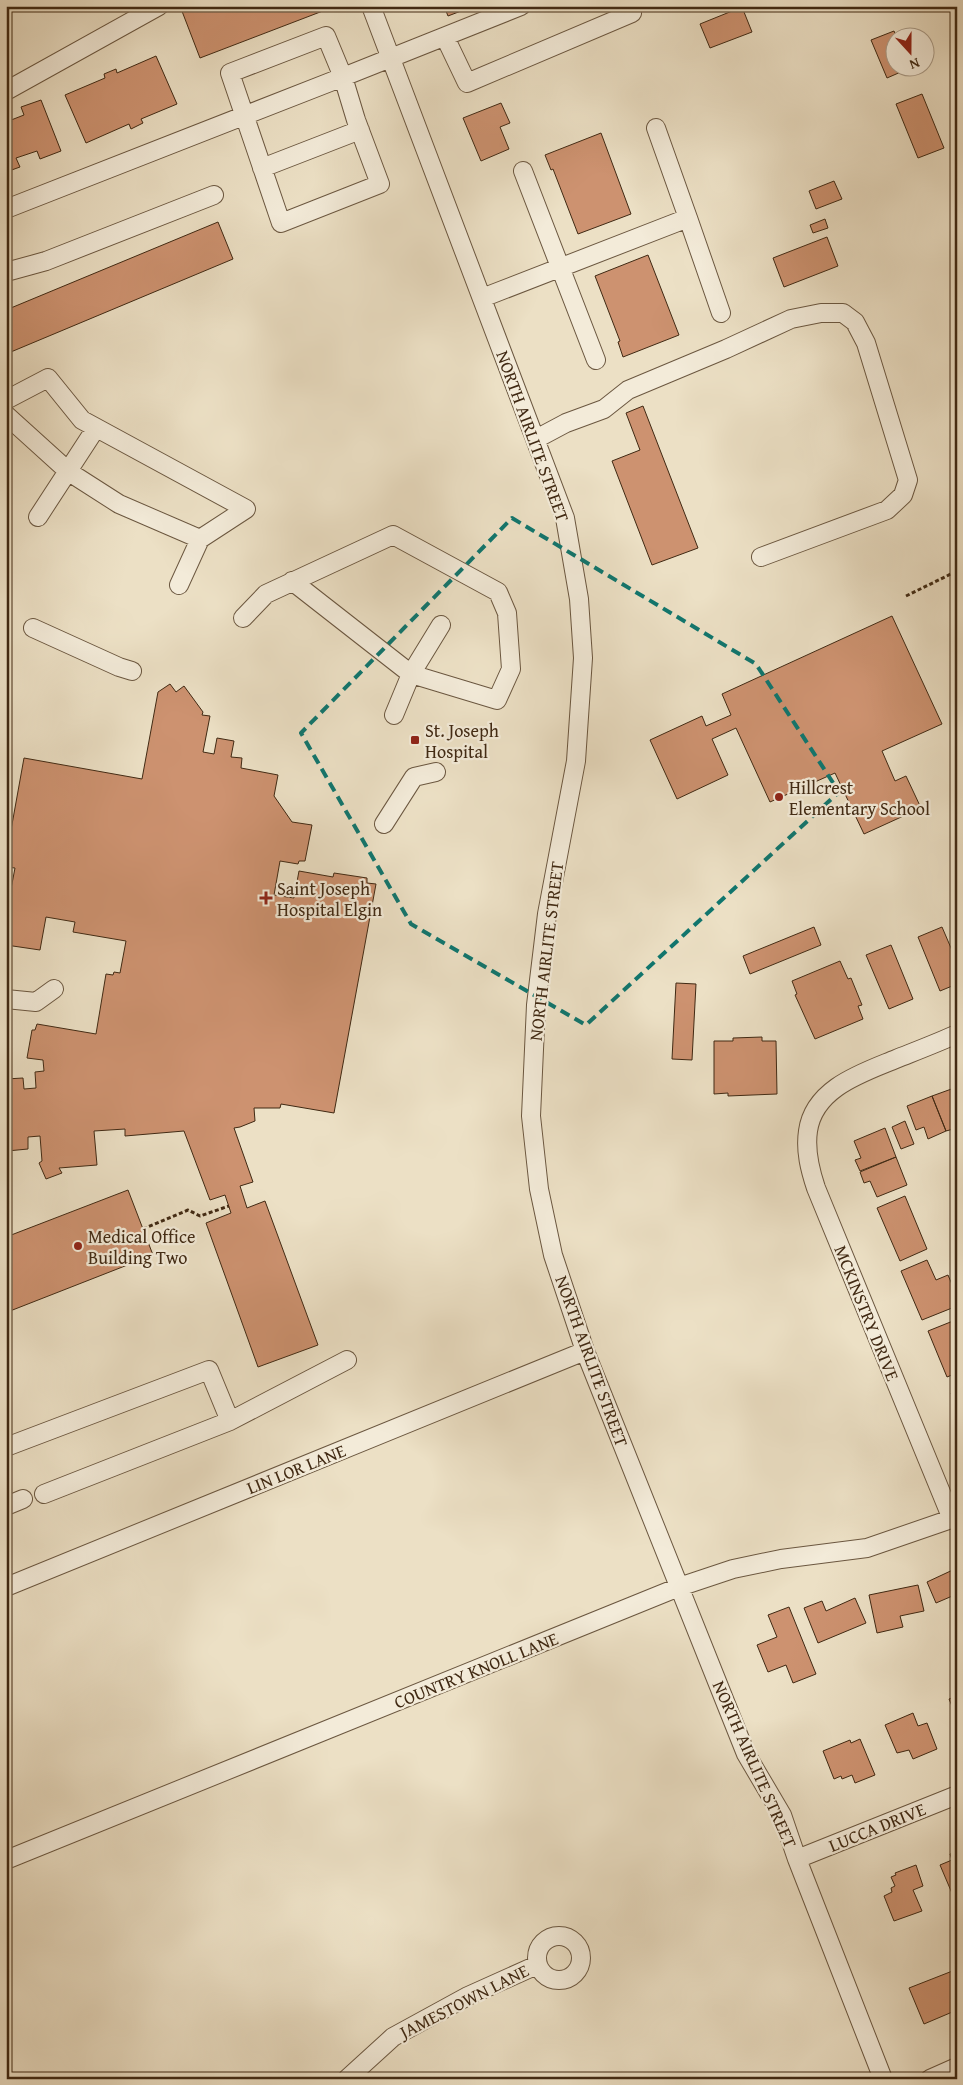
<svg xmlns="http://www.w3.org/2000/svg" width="963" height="2085" font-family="'Gentium Book Plus',serif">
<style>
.building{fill:#cd9270;stroke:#402913}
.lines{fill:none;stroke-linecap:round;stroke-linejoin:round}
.minor-casing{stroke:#6b5740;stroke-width:20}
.path{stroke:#402913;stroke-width:3;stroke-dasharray:4 2.5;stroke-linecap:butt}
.minor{stroke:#f3ebd9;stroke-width:18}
.marked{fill:none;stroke:#0f766e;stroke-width:4;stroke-dasharray:10 6;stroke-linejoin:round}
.poi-dot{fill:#8f2418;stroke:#f3ebd9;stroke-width:2}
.labels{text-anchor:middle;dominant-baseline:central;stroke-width:4.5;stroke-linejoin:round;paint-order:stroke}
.street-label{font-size:18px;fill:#402913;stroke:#f3ebd9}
.poi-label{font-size:18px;fill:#402913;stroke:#f3ebd9;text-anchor:start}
</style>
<rect width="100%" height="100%" fill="#ece0c5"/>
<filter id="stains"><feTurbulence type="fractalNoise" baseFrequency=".004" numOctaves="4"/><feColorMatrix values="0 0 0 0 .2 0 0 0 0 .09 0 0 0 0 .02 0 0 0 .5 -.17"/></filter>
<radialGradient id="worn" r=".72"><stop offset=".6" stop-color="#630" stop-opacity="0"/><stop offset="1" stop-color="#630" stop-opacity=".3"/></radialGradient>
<path class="building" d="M180 6H327L328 9 200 58Z
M444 6H474L448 16Z
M742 7 752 32 710 48 700 24Z
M894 31 897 38 896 68H910L887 78 871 40Z
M156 56 177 104 141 119 143 123 131 129 129 124 86 143 65 95 105 78 104 74 116 69 117 73Z
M922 94 944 148 918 158 896 104Z
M41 100 61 151 40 159 37 151 16 158 20 167 6 172V122L24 115 21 107Z
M501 103 510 123 500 127 509 149 481 161 463 118Z
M601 133 631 214 578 234 553 169 551 170 545 155Z
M834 181 842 199 816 209 809 191Z
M825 219 828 228 813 233 810 225Z
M218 222 233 259 6 354V310Z
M827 237 838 266 784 287 773 258Z
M648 255 679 335 623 357 618 342 620 341 595 276Z
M643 406 698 548 652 565 612 461 640 450 626 413Z
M892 616 942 724 882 751 895 781 906 776 921 808 864 834 835 773 770 802 736 728 712 739 728 775 677 799 650 740 702 716 706 726 731 715 722 694Z
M170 684 176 692 184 686 203 712 202 715 210 716 203 752 214 754 217 738 234 741 231 757 242 758 241 768 278 775 274 796 292 822 312 825 305 861H299L298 864 280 861 274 895 294 898 299 871 333 877 334 873 367 878V883L376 884 334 1113 281 1104 280 1108H254L255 1121 240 1127 234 1128 253 1182 240 1186 247 1208 265 1201 318 1345 258 1367 206 1223 231 1213 225 1195 210 1200 184 1131 125 1136V1129L94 1131 97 1165 59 1168 62 1173 46 1179 39 1163 42 1161 40 1136 28 1137V1149L7 1151 6 1079 23 1078 24 1089 36 1088 35 1072 44 1071 43 1060 27 1058 32 1030H35L37 1024 96 1034 106 974 113 975 114 972 120 973 126 941 73 932 75 922 46 917 40 950 6 945V915L15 868 6 867V829L11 830 24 758 142 779 158 692Z
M814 927 821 945 750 974 743 956Z
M942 927 957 962V984L940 991 918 937Z
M891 945 913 999 889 1009 866 955Z
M840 961 848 979 851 978 862 1005 858 1006 863 1019 815 1039 795 995 797 994 792 981Z
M676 983 696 984 692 1060 672 1059Z
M762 1037V1041H776L777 1094 728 1096V1093L714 1094V1041H733V1038Z
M957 1087V1128L946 1131 932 1096Z
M932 1096 946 1131 928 1139 924 1127 916 1130 907 1106Z
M905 1121 914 1144 901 1149 892 1127Z
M885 1128 896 1157 860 1171 855 1160 861 1158 854 1141Z
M896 1157 907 1185 877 1197 870 1181 864 1183 860 1172Z
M128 1190 153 1255 10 1311 6 1302V1237Z
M905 1196 927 1249 900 1261 877 1208Z
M927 1260 936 1280 948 1275 957 1296V1306L922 1320 901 1271Z
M953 1321 957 1331V1373L947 1377 928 1331Z
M957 1390V1406L951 1393Z
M957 1568V1594L936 1603 927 1582Z
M918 1585 924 1611 900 1616 903 1627 877 1633 869 1595Z
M855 1598 866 1623 818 1643 804 1608 822 1601 826 1611Z
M789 1607 816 1674 793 1683 786 1665 768 1672 757 1645 777 1637 768 1615Z
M957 1696V1718L949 1699Z
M913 1713 918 1726 927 1723 937 1749 913 1759 909 1750 897 1753 885 1725Z
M860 1739 875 1775 855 1783 852 1775 842 1779 841 1776 834 1779 823 1751 850 1740 851 1743Z
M956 1850H957V1897L954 1898 940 1865 952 1860 950 1854 957 1852Z
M916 1865 923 1886 913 1890 922 1911 894 1921 884 1896 892 1892 891 1888 895 1886 891 1877 896 1875 895 1873Z
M955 1970 957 1976V2010L924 2024 909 1988Z"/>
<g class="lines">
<g class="minor-casing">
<path id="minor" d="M371 6 565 518 579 599 583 658 576 761 547 914 536 1005 531 1116 539 1189 553 1255 585 1351 746 1754 782 1815 797 1859 883 2079
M445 37 467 83 632 13 629 6
M6 91 159 6
M656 128 688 218
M262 168 360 130
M523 171 596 360
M6 209 343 77 356 120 380 184 281 223 230 73 326 36 343 77 521 6
M6 272 46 261 214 195
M482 298 688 218 721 313
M6 400 48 378 82 420 246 509 200 539 179 585
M6 415 69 472 119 504 200 539
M536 439 566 423 604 409 628 390 726 349 791 319 821 313H843L855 322 866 343 908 480 903 495 887 510 761 557
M38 517 96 428
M292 581 411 674 441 625
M243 618 266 594 393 535 498 592 507 613 511 669 497 700 411 674 394 715
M33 628 119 667 132 671
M384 824 414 777 436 772
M6 999 36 1002 54 989
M6 1447 209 1370 230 1421
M44 1494 230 1421 347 1360
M6 1506 23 1499
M952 1519 816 1188C810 1170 805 1151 808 1131 814 1088 862 1073 896 1059 916 1051 937 1043 957 1034
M6 1587 585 1351
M797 1859 957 1795
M6 1860 679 1587 733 1569 781 1559 867 1548 957 1517
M537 1958a22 22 0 1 1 44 0a22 22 0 1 1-44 0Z
M347 2079 393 2037 468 1996 537 1965
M930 2079 957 2067"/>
</g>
<path class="path" d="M906 596 957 571
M143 1229 188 1210 200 1216 229 1206"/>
<use href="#minor" class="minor"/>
</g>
<path class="marked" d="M512 518 756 664 839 792 586 1025 411 924 301 733Z"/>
<g class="poi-dot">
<rect x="410" y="735" width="10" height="10" rx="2.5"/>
<circle cx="779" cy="797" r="5"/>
<path d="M263.5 890.5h5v5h5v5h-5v5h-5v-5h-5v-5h5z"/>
<circle cx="78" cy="1246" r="5"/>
</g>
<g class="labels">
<g class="street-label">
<text transform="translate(533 436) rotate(70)">NORTH AIRLITE STREET</text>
<text transform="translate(546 951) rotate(-83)">NORTH AIRLITE STREET</text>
<text transform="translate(867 1313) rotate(68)">MCKINSTRY DRIVE</text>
<text transform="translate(592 1361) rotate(70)">NORTH AIRLITE STREET</text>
<text transform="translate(296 1469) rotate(-22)">LIN LOR LANE</text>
<text transform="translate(476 1670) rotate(-22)">COUNTRY KNOLL LANE</text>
<text transform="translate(755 1764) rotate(66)">NORTH AIRLITE STREET</text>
<text transform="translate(877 1827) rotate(-22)">LUCCA DRIVE</text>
<text transform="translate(464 2001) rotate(-27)">JAMESTOWN LANE</text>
</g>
<g class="poi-label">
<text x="425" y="730">St. Joseph<tspan x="425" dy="21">Hospital</tspan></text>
<text x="789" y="787">Hillcrest<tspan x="789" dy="21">Elementary School</tspan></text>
<text x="277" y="888">Saint Joseph<tspan x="277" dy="21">Hospital Elgin</tspan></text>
<text x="88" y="1236">Medical Office<tspan x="88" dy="21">Building Two</tspan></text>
</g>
</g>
<rect width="963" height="2085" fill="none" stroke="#ece0c5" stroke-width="25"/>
<rect x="8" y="8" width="948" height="2070" fill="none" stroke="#402913" stroke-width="2.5"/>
<rect x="12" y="12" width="938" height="2060" fill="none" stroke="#402913"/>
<g transform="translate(910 52) rotate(159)"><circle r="24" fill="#f3ebd9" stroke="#ab9d8a"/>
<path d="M0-4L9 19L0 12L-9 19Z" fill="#8f2418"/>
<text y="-8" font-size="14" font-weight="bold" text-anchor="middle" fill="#402913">N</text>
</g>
<rect width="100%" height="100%" filter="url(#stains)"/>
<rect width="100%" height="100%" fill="url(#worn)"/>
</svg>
